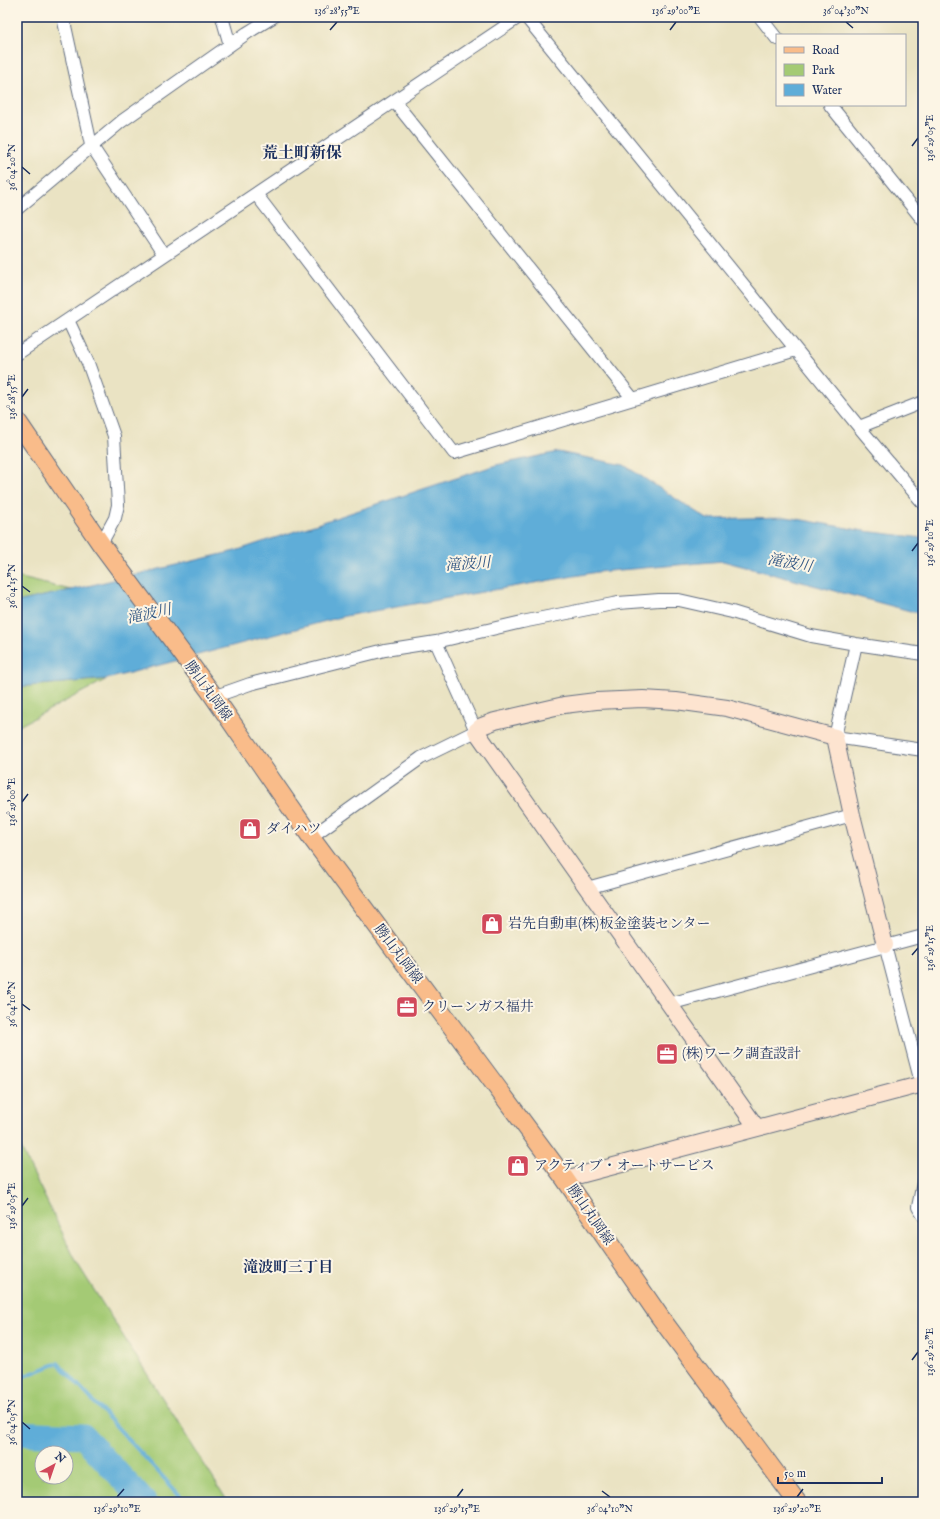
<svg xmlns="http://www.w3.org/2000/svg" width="940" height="1519" font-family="'IM FELL English','Noto Serif JP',serif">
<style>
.green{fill:#a4ca74;stroke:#607c69;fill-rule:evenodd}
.water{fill:#5fadd8;stroke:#3d6e9b}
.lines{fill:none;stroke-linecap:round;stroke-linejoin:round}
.stream{stroke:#5fadd8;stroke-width:4}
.river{stroke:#5fadd8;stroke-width:25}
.street-casing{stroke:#636e81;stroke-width:14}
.secondary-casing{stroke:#636e81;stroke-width:18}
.primary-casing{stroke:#636e81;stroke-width:20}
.street{stroke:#fff;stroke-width:12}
.secondary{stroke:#fde4d0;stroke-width:16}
.primary{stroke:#f9bc8a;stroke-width:18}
.ticks{fill:none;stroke:#1b2f5e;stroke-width:1.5}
.labels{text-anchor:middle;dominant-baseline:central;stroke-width:4;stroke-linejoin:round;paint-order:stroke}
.street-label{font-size:14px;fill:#1b2f5e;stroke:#fcf5e5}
.poi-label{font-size:14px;fill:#1b2f5e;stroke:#fcf5e5;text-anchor:start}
.water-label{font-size:15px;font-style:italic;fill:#2f5583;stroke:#fcf5e5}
.neighbourhood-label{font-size:15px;font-weight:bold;fill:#1b2f5e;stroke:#fcf5e5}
.quarter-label{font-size:16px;font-weight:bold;fill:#1b2f5e;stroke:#fcf5e5}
.neatline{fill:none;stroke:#1b2f5e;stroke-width:1.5}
.ticks-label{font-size:10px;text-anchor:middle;fill:#1b2f5e}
</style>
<rect width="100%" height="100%" fill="#fcf5e5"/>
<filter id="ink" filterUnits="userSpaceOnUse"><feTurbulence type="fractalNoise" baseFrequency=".025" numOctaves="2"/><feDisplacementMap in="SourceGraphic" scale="8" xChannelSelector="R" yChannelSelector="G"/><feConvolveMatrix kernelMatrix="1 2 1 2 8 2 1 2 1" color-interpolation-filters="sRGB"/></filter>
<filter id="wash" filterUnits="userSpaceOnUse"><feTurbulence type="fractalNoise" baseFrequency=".012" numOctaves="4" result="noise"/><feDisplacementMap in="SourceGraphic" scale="16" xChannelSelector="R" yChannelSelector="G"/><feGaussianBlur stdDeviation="0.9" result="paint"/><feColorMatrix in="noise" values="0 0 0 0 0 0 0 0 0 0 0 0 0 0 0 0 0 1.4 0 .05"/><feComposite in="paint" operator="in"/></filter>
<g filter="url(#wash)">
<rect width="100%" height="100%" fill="#eae3c3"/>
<path class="green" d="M17 577 71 590 17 602Z
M107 679 17 727V687Z
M17 1140 77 1263 228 1502H17ZM42 1453H66V1477H42Z"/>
<path class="water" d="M558 452 624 465 707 519 786 517 864 531 923 538V612H914L723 561 597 572 345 616 107 679 17 687V602L71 590 235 551 496 465Z"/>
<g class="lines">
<path class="stream" d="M17 1379 58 1363 186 1502"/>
<path class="river" d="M17 1433 83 1436 144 1502"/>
</g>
</g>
<g filter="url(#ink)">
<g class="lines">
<g class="street-casing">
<path id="street" d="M63 17 91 145 164 255
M222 17 230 45
M526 17 859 427 923 503
M760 17 777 39
M394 101 633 399
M830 105 923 220
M256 194 454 453 796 350
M17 209 122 121 247 33 273 17
M68 320 88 363 114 436 118 505 115 518 101 544
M17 354 519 17
M859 427 923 402
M856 644 835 737 923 750
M213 697 250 684 385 650 436 642 522 622 618 603 659 600H679L732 612 811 636 856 644 923 654
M311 837 421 758 476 731 436 642
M587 888 852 815
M885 945 923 1090
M669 1004 923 936
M923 1183 918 1207 923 1215"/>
</g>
<g class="secondary-casing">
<path id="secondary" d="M757 1128 476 731 482 726 495 721 564 705 596 701 643 699 676 701 727 708 835 737 852 815 885 945
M565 1179 923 1084"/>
</g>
<g class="primary-casing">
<path id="primary" d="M17 421 101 544 210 691 311 837 565 1179 660 1317 797 1502"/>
</g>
<use href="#street" class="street"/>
<use href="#secondary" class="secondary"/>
<use href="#primary" class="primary"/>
</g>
</g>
<path class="ticks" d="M846 22 853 28M330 30 337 22M670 30 676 22M912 146 918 138M22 167 30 174M22 397 28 389M912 551 918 543M22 586 30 592M22 802 28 794M912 955 918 948M22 1004 30 1010M22 1206 28 1198M912 1360 918 1352M22 1422 30 1429M602 1491 610 1497M117 1497 124 1489M457 1497 463 1489M797 1497 803 1489"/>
<defs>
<g id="shop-square" transform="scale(1.15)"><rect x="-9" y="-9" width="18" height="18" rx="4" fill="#d1495b" stroke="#fcf5e5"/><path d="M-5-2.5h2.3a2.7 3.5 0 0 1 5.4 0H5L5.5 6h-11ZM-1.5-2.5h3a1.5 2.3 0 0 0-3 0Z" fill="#fff"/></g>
<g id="office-square" transform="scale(1.15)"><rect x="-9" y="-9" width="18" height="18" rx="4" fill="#d1495b" stroke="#fcf5e5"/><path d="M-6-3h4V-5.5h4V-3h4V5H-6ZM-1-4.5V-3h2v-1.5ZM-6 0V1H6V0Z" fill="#fff"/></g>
</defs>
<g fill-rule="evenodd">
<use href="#shop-square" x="250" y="829"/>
<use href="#shop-square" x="492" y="924"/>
<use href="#office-square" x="407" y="1007"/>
<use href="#office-square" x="667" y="1054"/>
<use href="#shop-square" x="518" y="1166"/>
</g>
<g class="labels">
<g class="street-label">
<text transform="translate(208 691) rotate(54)">勝山丸岡線</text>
<text transform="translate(398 954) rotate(53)">勝山丸岡線</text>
<text transform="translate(590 1215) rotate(55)">勝山丸岡線</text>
</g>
<g class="poi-label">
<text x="266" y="829">ダイハツ</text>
<text x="508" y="924">岩先自動車(株)板金塗装センター</text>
<text x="422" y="1007">クリーンガス福井</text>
<text x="682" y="1054">(株)ワーク調査設計</text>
<text x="534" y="1166">アクティブ・オートサービス</text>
</g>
<g class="water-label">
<text transform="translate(790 563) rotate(10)">滝波川</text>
<text transform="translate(468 564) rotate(-4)">滝波川</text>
<text transform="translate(149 614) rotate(-12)">滝波川</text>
</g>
<g class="neighbourhood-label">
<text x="288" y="1267">滝波町三丁目</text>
</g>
<g class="quarter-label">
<text x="302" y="154">荒土町新保</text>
</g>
</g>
<rect width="940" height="1519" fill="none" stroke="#fcf5e5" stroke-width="44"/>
<rect x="776" y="34" width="130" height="72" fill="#fcf5e5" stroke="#a2a6af"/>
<rect x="784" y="47" width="20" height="6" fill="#f9bc8a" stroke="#a2a6af"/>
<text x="812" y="54" font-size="12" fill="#1b2f5e">Road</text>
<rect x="784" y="64" width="20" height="12" fill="#a4ca74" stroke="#a2a6af"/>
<text x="812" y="74" font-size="12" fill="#1b2f5e">Park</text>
<rect x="784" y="84" width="20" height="12" fill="#5fadd8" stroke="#a2a6af"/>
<text x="812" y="94" font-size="12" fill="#1b2f5e">Water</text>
<g transform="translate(54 1465) rotate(40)"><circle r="19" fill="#fcf5e5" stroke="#a2a6af"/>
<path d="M0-3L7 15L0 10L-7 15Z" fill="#d1495b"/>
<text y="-6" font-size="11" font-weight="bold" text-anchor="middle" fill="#1b2f5e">N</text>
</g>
<path d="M778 1477v6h104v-6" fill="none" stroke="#1b2f5e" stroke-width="2"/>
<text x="784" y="1477" font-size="12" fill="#1b2f5e" stroke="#fcf5e5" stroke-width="3" paint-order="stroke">50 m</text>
<rect x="22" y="22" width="896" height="1475" class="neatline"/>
<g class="ticks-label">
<text x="337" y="14">136°28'55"E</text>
<text x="676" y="14">136°29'00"E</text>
<text x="846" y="14">36°04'30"N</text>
<text transform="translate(929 138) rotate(-90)" y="4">136°29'05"E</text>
<text transform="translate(11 167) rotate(-90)" y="4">36°04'20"N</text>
<text transform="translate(11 397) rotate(-90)" y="4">136°28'55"E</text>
<text transform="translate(929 543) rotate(-90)" y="4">136°29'10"E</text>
<text transform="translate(11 586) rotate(-90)" y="4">36°04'15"N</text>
<text transform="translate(11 802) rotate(-90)" y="4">136°29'00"E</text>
<text transform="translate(929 948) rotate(-90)" y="4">136°29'15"E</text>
<text transform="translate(11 1004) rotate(-90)" y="4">36°04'10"N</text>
<text transform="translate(11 1206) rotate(-90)" y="4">136°29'05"E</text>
<text transform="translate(929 1352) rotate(-90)" y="4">136°29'20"E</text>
<text transform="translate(11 1422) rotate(-90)" y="4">36°04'05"N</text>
<text x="117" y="1512">136°29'10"E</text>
<text x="457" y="1512">136°29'15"E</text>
<text x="610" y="1512">36°04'10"N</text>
<text x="797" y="1512">136°29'20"E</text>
</g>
</svg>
